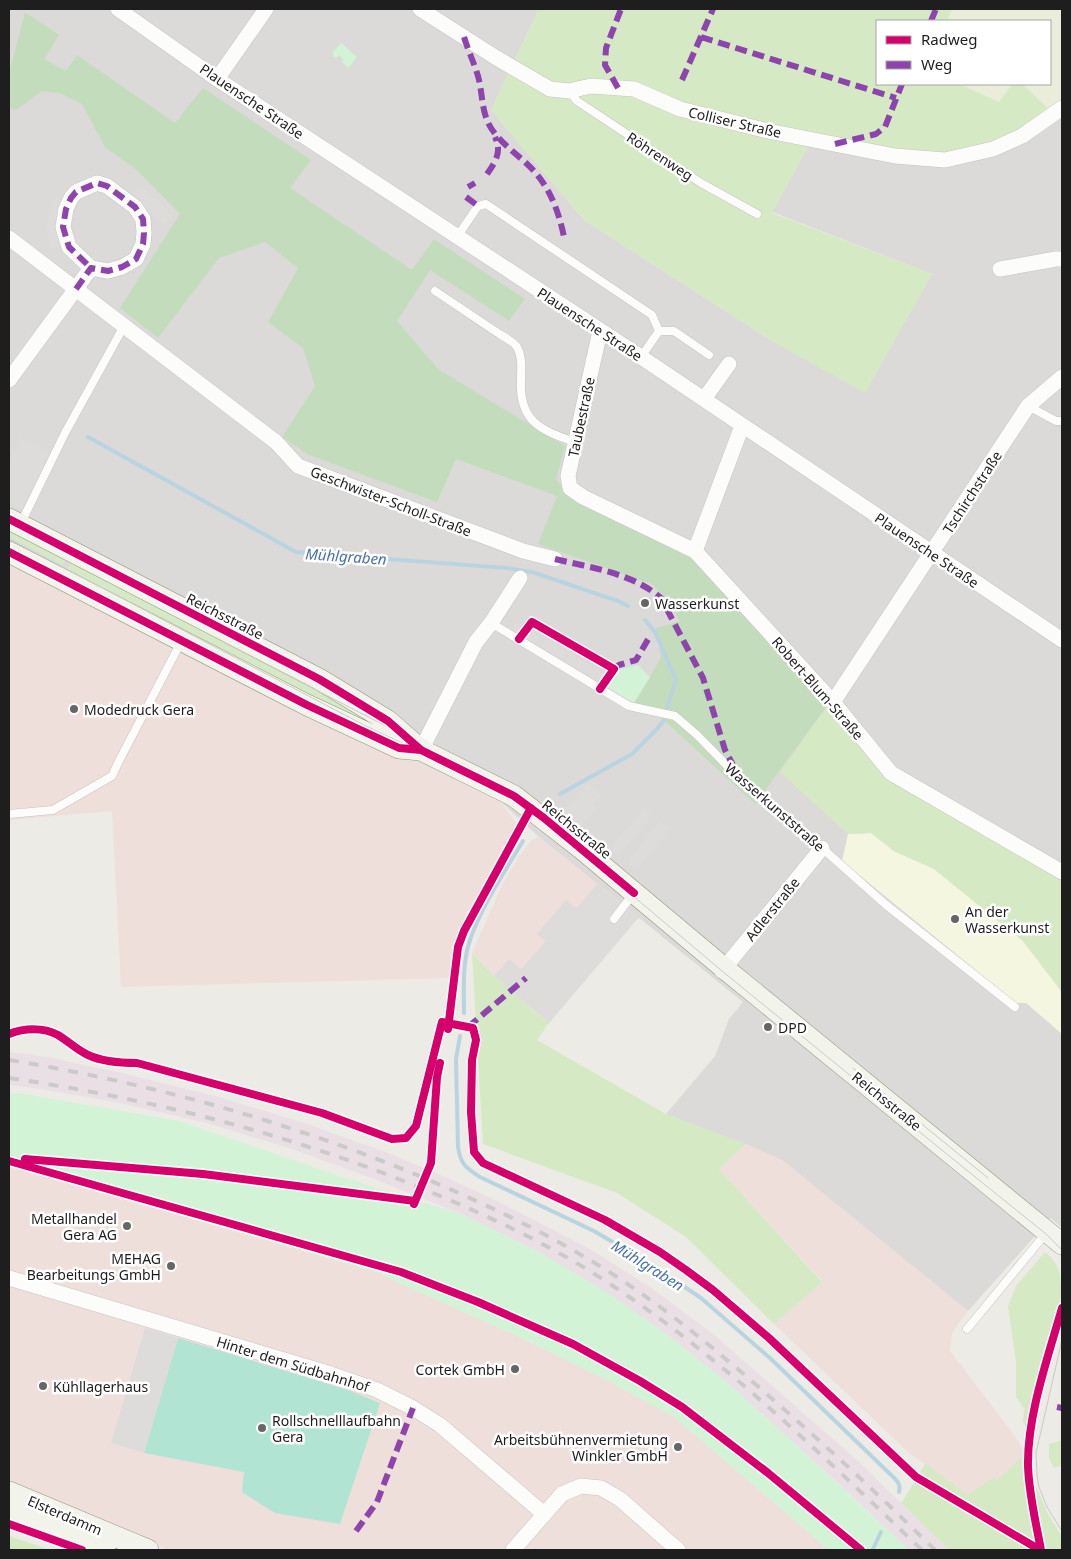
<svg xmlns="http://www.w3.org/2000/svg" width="1071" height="1559" font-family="'Noto Sans',sans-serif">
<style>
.residential{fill:#dbdad8}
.commercial{fill:#eedfdb}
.industrial{fill:#eadfe4}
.education{fill:#f4f6e0}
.farmland{fill:#eaedd9}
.grass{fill:#d5eac4}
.forest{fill:#c3dcbb}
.park{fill:#d3f3d7}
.pitch{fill:#b1e4d3}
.parking{fill:#dddcda}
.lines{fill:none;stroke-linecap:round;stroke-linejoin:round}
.stream{stroke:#b9d4e0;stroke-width:4}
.lane-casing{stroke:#c5c4c2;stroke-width:9}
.street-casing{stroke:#c5c4c2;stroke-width:16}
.secondary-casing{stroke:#92967e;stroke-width:22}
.lane{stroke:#fcfcfb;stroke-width:8}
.street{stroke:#fcfcfb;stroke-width:15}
.secondary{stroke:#f2f3ea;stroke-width:21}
.tram{stroke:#cacac9;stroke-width:1}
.rail{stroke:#cacac9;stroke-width:4;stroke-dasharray:10 10;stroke-linecap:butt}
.quiet{stroke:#8e44ad;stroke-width:6;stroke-dasharray:12 6;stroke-linecap:butt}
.cycleway-casing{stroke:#fff;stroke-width:11}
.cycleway{stroke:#d6006c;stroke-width:8}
.poi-dot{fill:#666664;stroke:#fff;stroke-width:2}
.labels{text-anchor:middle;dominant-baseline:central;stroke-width:5;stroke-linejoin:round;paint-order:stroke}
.street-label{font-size:14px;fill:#1e1e1e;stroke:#fff}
.poi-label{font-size:14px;fill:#1e1e1e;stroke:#fff;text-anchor:start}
.water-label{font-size:15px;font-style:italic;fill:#4971ae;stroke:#fff}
</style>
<rect width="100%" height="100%" fill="#ecebe6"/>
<path class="residential" d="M9 9H539L491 110 584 220 772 341 932 274 772 212 809 145 995 155 1027 142 1062 115V1228L1051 1218 968 1311 782 1160 666 1114 715 1056 729 1019 743 1002 538 836 501 802 9 564Z"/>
<path class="commercial" d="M9 564 500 802 517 824 459 932 451 978 121 987 112 811 9 820Z
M538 836 639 917 549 1023 494 976 472 953 501 887 518 858 532 839 534 840Z
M746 1144 782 1160 968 1311 952 1332 950 1351 1012 1432 1026 1453 997 1480 994 1477 967 1495 909 1453 774 1324 822 1281 719 1169Z
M9 1166 375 1272 513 1334 603 1378 673 1416 829 1550H167L140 1534 9 1486Z"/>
<path class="industrial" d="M9 1052 47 1057 126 1074 215 1096 301 1122 388 1153 443 1176 497 1201 590 1249 657 1292 713 1334 858 1461 949 1550H909L838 1483 723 1379 539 1252 461 1214 377 1180 292 1149 207 1123 120 1103 41 1089 9 1085Z"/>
<path class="education" d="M871 833 894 851 934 869 1023 941 1062 992V1034L1026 1003H1016L842 861 848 834Z"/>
<path class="farmland" d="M952 9H1062V102L1051 111 1022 84H1050V21H947Z
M959 84H1012L999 102Z"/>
<path class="grass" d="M539 9H952L947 21H877V84H959L999 102 1012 84H1022L1051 111 1015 136 946 158 815 134 772 213 932 274 865 393 772 341 584 220 491 110Z
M9 529 69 554 63 565 9 537Z
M74 557 315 679 403 745 64 576Z
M827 706 888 778 1062 881V992L1023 941 934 869 894 851 871 833 848 834 780 772Z
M472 953 494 976 549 1023 537 1040 666 1114 746 1144 719 1169 822 1282 774 1324 686 1237 617 1193 483 1144Z
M1045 1252C1061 1265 1061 1276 1061 1296L1028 1432 1023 1422 1024 1409 1016 1397V1362L1008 1306 1016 1286Z
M1062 1440V1465L1054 1468 1049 1459V1444Z
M1026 1453V1476L1035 1540 1026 1539 919 1475 925 1463 967 1495 994 1477 997 1480Z
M916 1480 1029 1546 1032 1550H949L901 1503Z
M1035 1484 1047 1512 1062 1537V1550H1047L1040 1531 1032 1485Z
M9 1536 48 1549 50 1550H9Z"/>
<path class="forest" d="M25 12 59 35 44 59 66 71 77 55 175 123 203 88 311 160 290 188 412 270 434 239 525 299 509 321 430 270 397 321 438 369 565 446 556 479 569 494 691 557 827 706 755 804 653 710 634 703 661 658 656 628 680 621 667 600 652 584 538 544 557 496 456 459 437 502 309 455 282 437 315 386 303 348 268 322 298 268 265 242 219 258 158 338 120 308 180 214 138 171 105 147 82 104 60 93 42 91 16 110 9 108V74Z"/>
<path class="park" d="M341 43 357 57 348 68 342 62 344 60 339 55 336 58 333 56V52Z
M638 665 650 677 634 703 607 687 618 670Z
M9 1093 24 1094 179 1121 345 1178 461 1214 539 1252 605 1291 668 1335 723 1379 781 1431 909 1550H829L673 1416 603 1378 513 1334 375 1272 9 1166Z"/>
<path class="pitch" d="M178 1338 348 1390 380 1403 340 1524 275 1513 242 1492 244 1472 144 1453Z"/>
<path class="parking" d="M141 186 173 216 163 225 133 195Z
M54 197 64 202 63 246 51 249 46 226Z
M20 438 50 452 21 510 9 504V461Z
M516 624 541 637 536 645 512 632Z
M545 639 566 652 562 659 541 647Z
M570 654 606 674 601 682 566 662Z
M588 783 602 795 593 805 597 808 582 826 564 811Z
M644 808 652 815 618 856 610 849Z
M660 821 670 829 635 870 627 862Z
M597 884 639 917 549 1023 494 976 509 959 521 969 546 941 537 934 566 900 577 908Z
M145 1328 178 1338 144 1453 111 1443Z"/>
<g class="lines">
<path class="stream" d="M88 437 296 552 506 568 532 572 618 601 628 606
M645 620 655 632 676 680 667 708
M560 794 632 754 657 729 664 720
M464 1013C464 989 462 963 470 940 481 907 505 871 523 841
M460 1036 456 1059 458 1147C461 1165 465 1167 480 1177L594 1231 655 1267 701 1298 771 1359 888 1472C894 1478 902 1483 899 1492
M873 1549 881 1532"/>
<g class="lane-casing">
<path id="lane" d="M569 91 577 101 701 183 757 214
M457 237 478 206 486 204 652 315 659 331 641 357
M435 291C455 304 475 318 495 331 502 336 513 341 517 347 523 358 521 369 521 381 519 421 541 431 575 442
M659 331H674L709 355
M1028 406 1056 421H1062
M21 523 65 433 124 326
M491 623 629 706 675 716 697 735 753 792 822 848 885 904 1015 1007
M9 814 53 810 112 776 119 761 181 642
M614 919 633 894
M967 1329 1047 1232"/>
</g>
<g class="street-casing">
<path id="street" d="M118 9 217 79 641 357 1062 640
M420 9 495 57 550 89 569 91 591 86 634 89 680 109 768 131 895 156 945 160 993 149 1022 136 1062 108
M217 79 266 9
M9 238 276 442 298 466 523 551 555 559
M1000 269 1056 259H1062
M600 331 568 476 570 488 583 497 695 551 833 702 891 773 1062 872
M9 380 91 268 108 271 122 267 136 259 143 244 144 233 143 219 135 207 107 186 97 183 76 192 71 198 66 209 63 227 69 247 91 268
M704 399 729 364
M695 551 742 426
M833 702 1028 406 1062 377
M421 750 476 642 491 623 520 578
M722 971 822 848
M9 1278 331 1374 377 1390 413 1408 440 1425 544 1514
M513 1550 562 1494 581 1486 601 1488 620 1499 678 1550"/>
</g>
<g class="secondary-casing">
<path id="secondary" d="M9 519 319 679 388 721 421 750 514 796 582 849 724 968 1062 1244
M9 552 307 705 399 748 421 750
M9 1492 148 1550
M9 1514 48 1527 105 1550"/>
</g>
<use href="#lane" class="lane"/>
<use href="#street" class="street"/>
<use href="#secondary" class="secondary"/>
<path class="tram" d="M9 539 364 725 442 762 512 799 581 852 722 971 943 1151 1046 1234 1062 1250
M225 643 413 740
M447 757 516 792
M853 1068 988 1178
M1062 1340 1036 1453 1037 1475 1039 1487 1047 1507 1062 1531"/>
<path class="rail" d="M9 1060C149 1083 286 1121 417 1175 486 1204 554 1236 617 1277 675 1315 727 1359 778 1404 832 1451 884 1500 935 1550
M9 1078C145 1098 278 1131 406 1182 478 1211 549 1243 613 1286 725 1360 825 1458 922 1550"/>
<path class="quiet" d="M931 21 936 9
M464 37C468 50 474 63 478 76 483 94 481 112 491 128 500 142 514 152 526 163 548 183 558 208 564 237
M701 37 896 98
M682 80 713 9
M618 88 605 65 606 48 621 9
M835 144 876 134 885 127 902 84
M487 174C496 161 502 152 495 137
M468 187 475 183
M466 197 478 206
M76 289 91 268 108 271 122 267 136 259 143 244 144 233 143 219 135 207 107 186 97 183 76 192 71 198 66 209 63 227 69 247 91 268
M555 559C592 568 632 573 661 598L703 678 725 750 743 784
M614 669 619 665 636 660 650 636
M468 1027 526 978
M1057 1407 1062 1408
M356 1531 377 1502 413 1408"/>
<g class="cycleway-casing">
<path id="cycleway" d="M9 519 319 679 388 721 421 750 514 796 544 818 634 893
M9 552 307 705 399 748 421 750
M519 639 532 622 614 669 600 689
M448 1029 458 947 464 931 531 808
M9 1034C24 1028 43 1027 58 1035 68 1041 77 1050 88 1055 103 1062 121 1063 137 1063L322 1113 392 1139 406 1138 416 1126 442 1022 473 1028 476 1040 472 1060 471 1112 474 1152 483 1163 605 1220 660 1252 686 1270 713 1290 769 1338 916 1477 1040 1550
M25 1159 203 1174 415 1201
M9 1161 401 1272 478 1302 573 1344 640 1381 682 1407 768 1473 861 1550
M414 1204 431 1163 437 1077 440 1063
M9 1524 82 1550
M1041 1550C1036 1523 1029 1495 1028 1466 1027 1416 1048 1357 1062 1308"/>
</g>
<use href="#cycleway" class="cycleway"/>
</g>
<g class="poi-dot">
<circle cx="645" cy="603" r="5"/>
<circle cx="74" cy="709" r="5"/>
<circle cx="955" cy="919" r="5"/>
<circle cx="768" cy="1027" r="5"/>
<circle cx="127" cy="1226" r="5"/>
<circle cx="171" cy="1266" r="5"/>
<circle cx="515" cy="1369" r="5"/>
<circle cx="43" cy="1386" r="5"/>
<circle cx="262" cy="1428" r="5"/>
<circle cx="678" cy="1447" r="5"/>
</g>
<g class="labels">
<g class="street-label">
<text transform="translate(252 101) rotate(34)">Plauensche Straße</text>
<text transform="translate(735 122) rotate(13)">Colliser Straße</text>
<text transform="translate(660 156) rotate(33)">Röhrenweg</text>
<text transform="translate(590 324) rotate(33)">Plauensche Straße</text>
<text transform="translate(581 417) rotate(-78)">Taubestraße</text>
<text transform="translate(972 492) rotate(-57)">Tschirchstraße</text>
<text transform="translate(391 501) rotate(21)">Geschwister-Scholl-Straße</text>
<text transform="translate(927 550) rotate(34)">Plauensche Straße</text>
<text transform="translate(225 616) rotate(27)">Reichsstraße</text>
<text transform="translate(818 688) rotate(49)">Robert-Blum-Straße</text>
<text transform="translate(775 807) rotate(41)">Wasserkunststraße</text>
<text transform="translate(577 829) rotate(39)">Reichsstraße</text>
<text transform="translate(772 909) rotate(-51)">Adlerstraße</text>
<text transform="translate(887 1101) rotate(39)">Reichsstraße</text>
<text transform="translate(293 1364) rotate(17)">Hinter dem Südbahnhof</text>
<text transform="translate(65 1515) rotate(23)">Elsterdamm</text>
</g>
<g class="poi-label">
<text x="655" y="603">Wasserkunst</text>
<text x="84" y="709">Modedruck Gera</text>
<text x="965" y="911">An der<tspan x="965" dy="16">Wasserkunst</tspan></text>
<text x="778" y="1027">DPD</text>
<text x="117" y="1218" text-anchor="end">Metallhandel<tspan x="117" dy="16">Gera AG</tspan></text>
<text x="161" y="1258" text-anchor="end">MEHAG<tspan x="161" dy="16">Bearbeitungs GmbH</tspan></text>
<text x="505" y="1369" text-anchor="end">Cortek GmbH</text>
<text x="53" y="1386">Kühllagerhaus</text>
<text x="272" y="1420">Rollschnelllaufbahn<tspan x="272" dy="16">Gera</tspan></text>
<text x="668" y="1439" text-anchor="end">Arbeitsbühnenvermietung<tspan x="668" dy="16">Winkler GmbH</tspan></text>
</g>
<g class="water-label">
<text transform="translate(346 556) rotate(4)">Mühlgraben</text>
<text transform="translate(648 1265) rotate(32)">Mühlgraben</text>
</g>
</g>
<rect width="1071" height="1559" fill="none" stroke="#1e1e1e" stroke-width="20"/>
<rect x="876" y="20" width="175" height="65" fill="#ffffff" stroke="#a5a5a5"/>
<rect x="886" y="36" width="25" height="8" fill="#d6006c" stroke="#a5a5a5"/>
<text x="921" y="45" font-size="15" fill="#1e1e1e">Radweg</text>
<rect x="886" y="61" width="25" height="8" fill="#8e44ad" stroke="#a5a5a5"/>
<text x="921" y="70" font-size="15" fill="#1e1e1e">Weg</text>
</svg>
